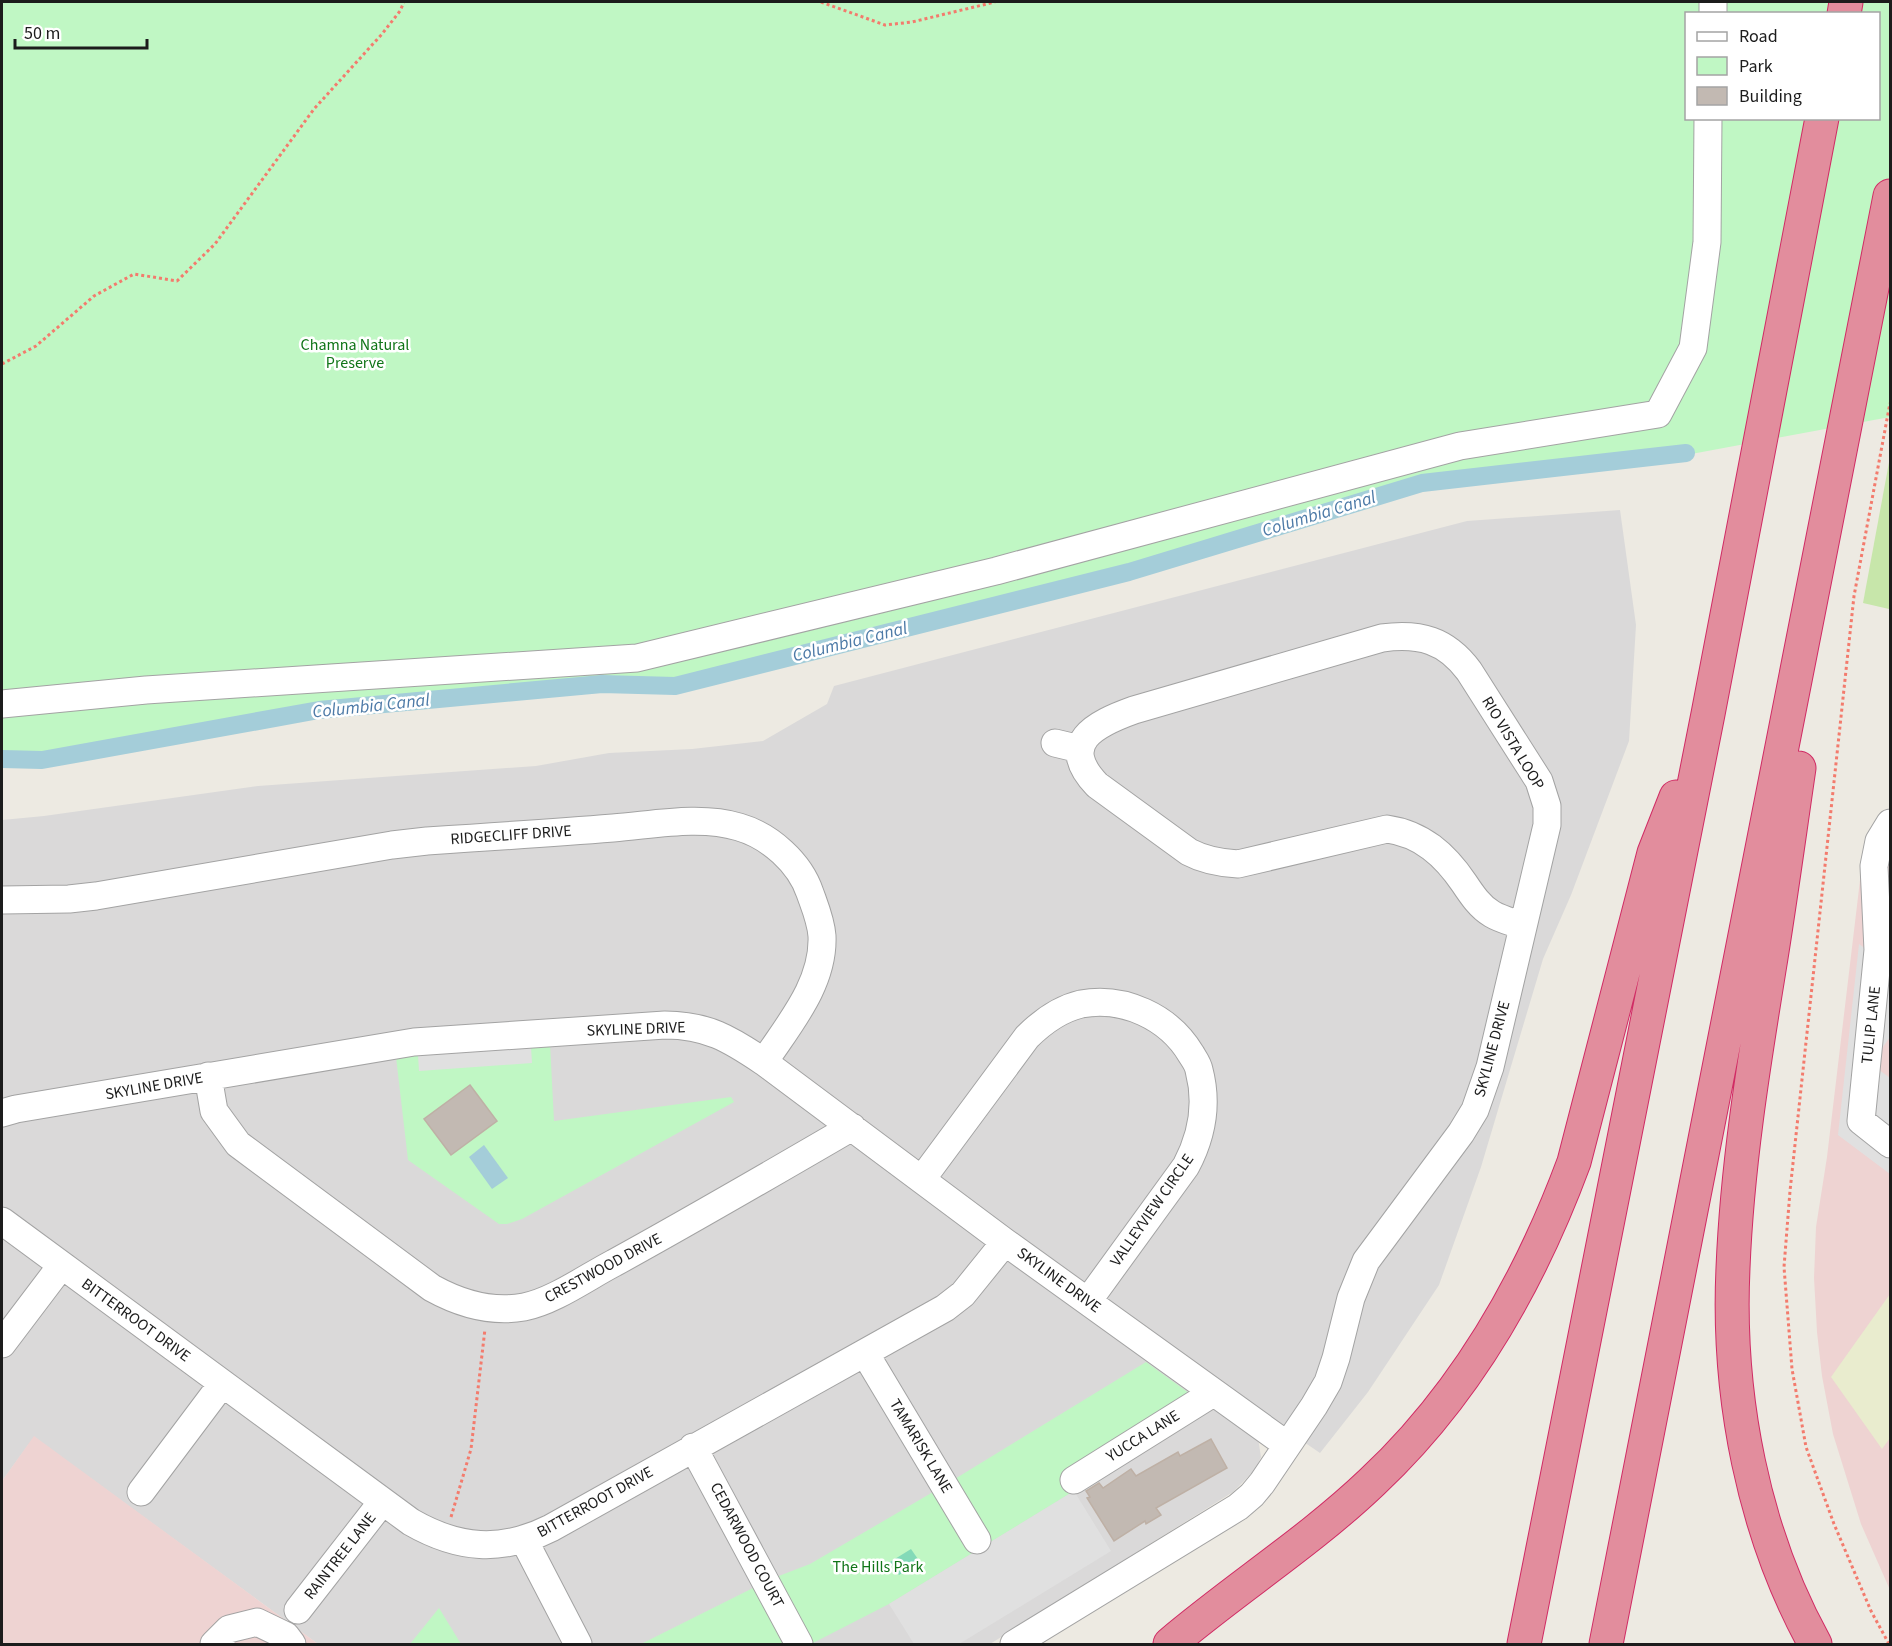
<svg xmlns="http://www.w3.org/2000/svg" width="1892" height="1646" font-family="'Source Sans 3',sans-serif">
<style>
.residential{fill:#dad9d9}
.commercial{fill:#eed3d2}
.farmland{fill:#e9ecce}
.grass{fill:#c7e6aa}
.park{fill:#c0f7c4;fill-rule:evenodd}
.pitch{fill:#83dab8}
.parking{fill:#e0e0e0}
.water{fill:#a4cdd9}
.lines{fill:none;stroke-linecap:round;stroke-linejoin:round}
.canal{stroke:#a4cdd9;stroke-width:18}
.building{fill:#c2b9b2;stroke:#beb0a5;stroke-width:1.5}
.minor-casing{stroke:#a3a3a3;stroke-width:29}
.highway-casing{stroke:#d02b64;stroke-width:35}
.path{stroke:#f37b6d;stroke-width:3;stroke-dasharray:3 3;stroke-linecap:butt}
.minor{stroke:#fff;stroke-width:27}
.highway{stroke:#e28d9d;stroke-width:33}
.labels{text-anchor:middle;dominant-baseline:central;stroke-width:5;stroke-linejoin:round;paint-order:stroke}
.park-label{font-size:16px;fill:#107518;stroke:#fff}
.street-label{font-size:16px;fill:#1c1c1c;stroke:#fff}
.water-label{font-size:18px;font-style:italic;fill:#4d7aa7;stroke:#fff}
</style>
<rect width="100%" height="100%" fill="#edeae2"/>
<path class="residential" d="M1620 510 1636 625 1629 741 1571 895 1543 959 1481 1167 1439 1285 1368 1392 1320 1453 1253 1407 1261 1457 1255 1470 1233 1492 990 1644H318L34 1437 2 1481V820L44 816 258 786 536 766 609 753 692 749 763 741 827 704 834 686 1467 521Z"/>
<path class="commercial" d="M1890 808V1590L1861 1524 1833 1434 1822 1376 1817 1332 1814 1278 1816 1227 1827 1157 1861 872 1870 834Z
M34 1436 318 1644H2V1481Z"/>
<path class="farmland" d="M1890 1294V1438L1882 1449 1831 1377Z"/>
<path class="grass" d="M1890 457V607L1889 609 1863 603Z"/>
<path class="park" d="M2 2H1890V417L1686 455 1422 483 1129 572 675 686 601 684 319 710 42 760 2 759ZM1686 14H1878V118H1686Z
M550 1043 554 1121 731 1097 734 1102 522 1219 507 1224H499L408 1160 396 1057Z
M1146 1362 1200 1401 1074 1491 889 1604 811 1644H641L771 1579 810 1564 945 1485Z
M439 1608 461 1644H410Z"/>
<path class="pitch" d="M911 1549 920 1562 899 1575 890 1562Z"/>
<path class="parking" d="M1859 944 1890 967V1037L1871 1064 1890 1078V1174L1838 1135Z
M531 1047 532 1063 419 1071 418 1055Z
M1074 1491 1111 1551 959 1644H914L889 1604Z"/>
<path class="water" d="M484 1145 508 1178 492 1189 469 1157Z"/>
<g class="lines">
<path class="canal" d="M2 759 42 760 319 710 602 684 675 686 1129 572 1422 483 1686 453"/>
</g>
<path class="building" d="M470 1085 497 1121 451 1155 424 1119Z
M1211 1439 1227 1468 1156 1508 1161 1515 1146 1524 1145 1521 1114 1541 1087 1498 1090 1497 1086 1491 1099 1483 1103 1488 1131 1469 1136 1476 1178 1452 1180 1456Z"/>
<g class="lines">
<g class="minor-casing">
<path id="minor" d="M1713 14V2
M2 704 146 690 637 658 996 571 1460 446 1658 414 1693 348 1707 242 1708 118
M1055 743 1080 749
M1890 823 1879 841 1874 866 1878 950 1861 1121 1890 1144
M2 900 69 899 96 896 392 845 427 841C489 837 551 833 613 828 653 825 700 815 739 827 770 836 800 863 810 893 815 907 821 921 822 936 824 984 789 1024 764 1062
M208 1076 214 1111 238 1144 432 1288C461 1304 491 1313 524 1307 554 1301 587 1277 614 1263 694 1219 773 1173 852 1127
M2 1113 16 1109 414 1042 665 1025C707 1025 730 1039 764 1062L1005 1242 1287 1445
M922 1179 1027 1037C1042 1022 1060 1009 1081 1004 1124 996 1169 1017 1191 1054 1194 1059 1198 1064 1199 1070 1208 1104 1202 1136 1186 1166L1088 1301
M2 1221 411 1522C458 1549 501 1553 551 1528L945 1308 963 1294 1005 1242
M2 1344 61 1266
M865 1353 977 1540
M693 1447 799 1644
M1074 1480 1213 1393
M141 1492 222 1384
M524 1540 578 1644
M298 1610 382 1502
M214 1644 229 1629 257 1622 286 1636 292 1644
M1014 1644 1238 1507 1252 1495 1262 1483 1314 1406 1328 1382 1336 1358 1351 1298 1366 1261 1461 1133 1475 1110 1490 1067 1547 825V806L1539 781 1469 671C1446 640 1420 633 1382 638L1134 710C1095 724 1057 743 1097 785L1189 852C1204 860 1220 863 1238 864L1387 829C1422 834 1445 855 1464 883 1472 895 1480 907 1492 914 1502 920 1513 922 1523 926"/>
</g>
<g class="highway-casing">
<path id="highway" d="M1844 14 1846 2
M1799 768C1789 836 1780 903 1769 970 1753 1068 1737 1168 1733 1268 1727 1396 1753 1532 1815 1644
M1170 1644C1236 1588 1309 1542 1372 1482 1465 1395 1530 1281 1574 1162L1654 853 1676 797
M1524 1644 1708 714 1822 118
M1606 1644 1890 196"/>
</g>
<path class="path" d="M821 2 885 25 912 22 995 2
M2 364 36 346 94 296 134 274 177 281 215 244 314 109 382 34 400 11 404 2
M451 1517 471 1449 485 1329
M1889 1644 1871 1611 1834 1524 1806 1447 1792 1369 1784 1267 1790 1191 1854 596 1890 403"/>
<use href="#minor" class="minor"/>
<use href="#highway" class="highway"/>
</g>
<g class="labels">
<g class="park-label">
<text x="355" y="345">Chamna Natural<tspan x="355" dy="18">Preserve</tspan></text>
<text x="878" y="1567">The Hills Park</text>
</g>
<g class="street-label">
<text transform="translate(1513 743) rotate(59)">RIO VISTA LOOP</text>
<text transform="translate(511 835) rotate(-4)">RIDGECLIFF DRIVE</text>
<text transform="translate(1871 1025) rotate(-84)">TULIP LANE</text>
<text transform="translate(636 1029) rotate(-2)">SKYLINE DRIVE</text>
<text transform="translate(1492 1049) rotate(-75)">SKYLINE DRIVE</text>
<text transform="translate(154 1086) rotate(-10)">SKYLINE DRIVE</text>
<text transform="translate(1152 1210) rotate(-55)">VALLEYVIEW CIRCLE</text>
<text transform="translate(603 1268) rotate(-28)">CRESTWOOD DRIVE</text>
<text transform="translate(1059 1280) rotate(36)">SKYLINE DRIVE</text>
<text transform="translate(136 1320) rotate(36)">BITTERROOT DRIVE</text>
<text transform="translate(1143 1436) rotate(-32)">YUCCA LANE</text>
<text transform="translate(921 1446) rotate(59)">TAMARISK LANE</text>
<text transform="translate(595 1502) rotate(-29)">BITTERROOT DRIVE</text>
<text transform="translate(747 1545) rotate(62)">CEDARWOOD COURT</text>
<text transform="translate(340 1556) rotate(-52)">RAINTREE LANE</text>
</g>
<g class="water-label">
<text transform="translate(1319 514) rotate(-17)">Columbia Canal</text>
<text transform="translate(850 642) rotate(-14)">Columbia Canal</text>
<text transform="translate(371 706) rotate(-6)">Columbia Canal</text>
</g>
</g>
<rect width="1892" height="1646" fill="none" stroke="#1c1c1c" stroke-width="6"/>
<rect x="1685" y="12" width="195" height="108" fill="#ffffff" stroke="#a4a4a4" stroke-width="1.5"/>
<rect x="1697" y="32" width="30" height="9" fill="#ffffff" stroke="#a4a4a4" stroke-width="1.5"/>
<text x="1739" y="42" font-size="18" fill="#1c1c1c">Road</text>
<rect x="1697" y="57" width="30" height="18" fill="#c0f7c4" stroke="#a4a4a4" stroke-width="1.5"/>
<text x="1739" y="72" font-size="18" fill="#1c1c1c">Park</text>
<rect x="1697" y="87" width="30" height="18" fill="#c2b9b2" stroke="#a4a4a4" stroke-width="1.5"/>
<text x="1739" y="102" font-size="18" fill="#1c1c1c">Building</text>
<path d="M15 39v9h132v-9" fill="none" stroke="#1c1c1c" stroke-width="3"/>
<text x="24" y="39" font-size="18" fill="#1c1c1c" stroke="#ffffff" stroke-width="4.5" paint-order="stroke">50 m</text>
</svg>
